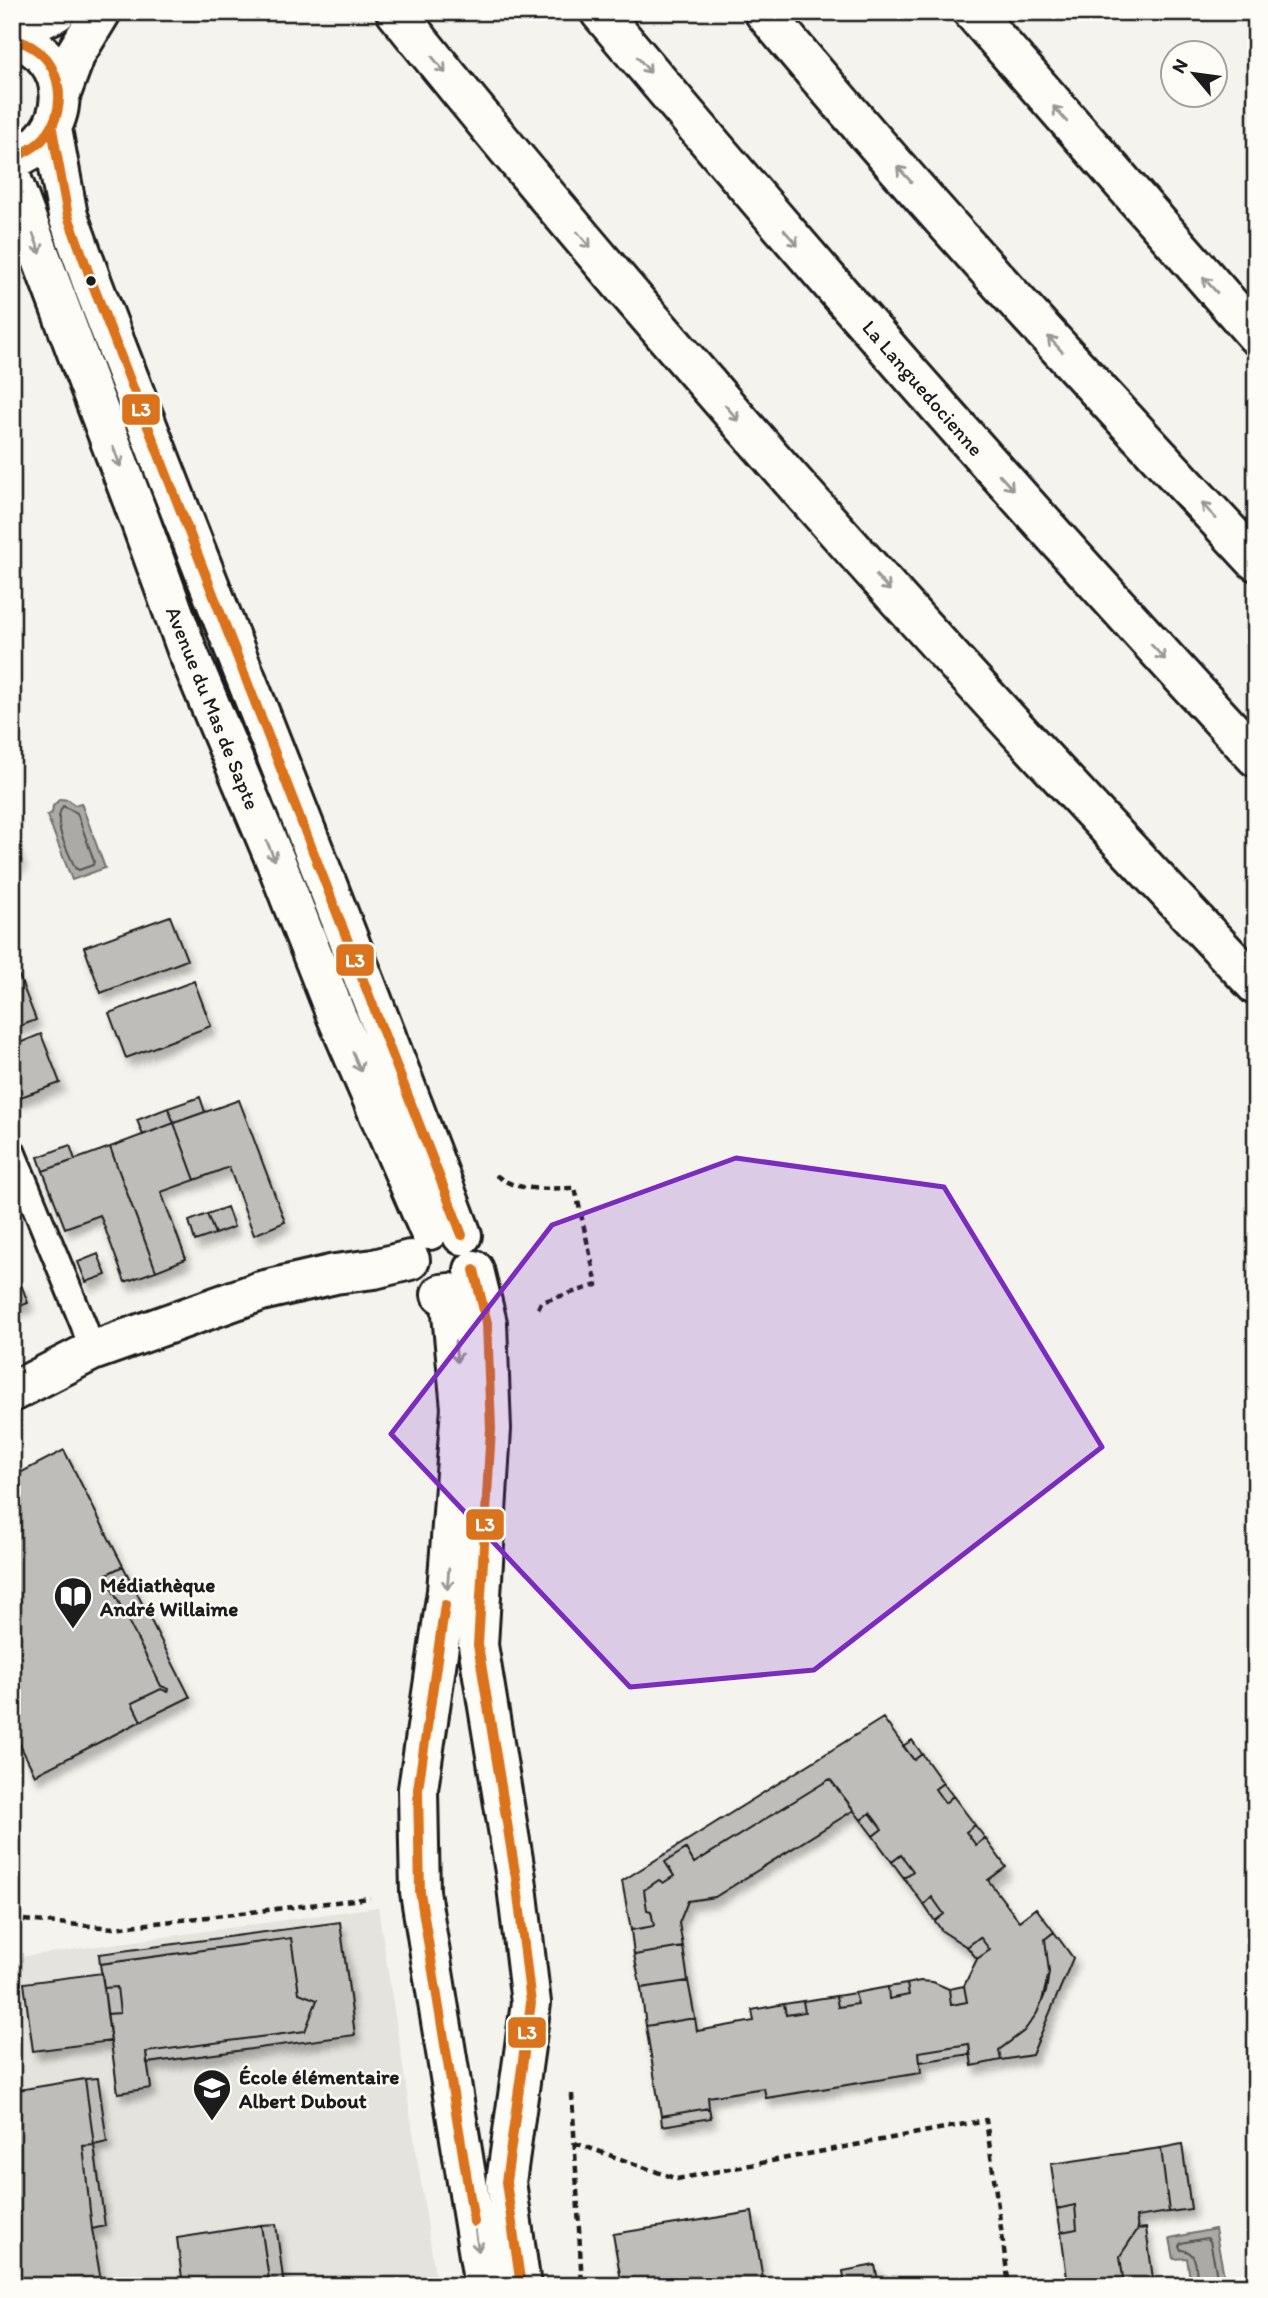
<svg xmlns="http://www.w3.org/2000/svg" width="1268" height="2298" font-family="Itim,sans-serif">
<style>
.built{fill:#e4e3de}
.water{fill:#abaaa6;stroke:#72716f;stroke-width:2}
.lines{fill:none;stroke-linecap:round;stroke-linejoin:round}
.shore{stroke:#555553;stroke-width:2}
.building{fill:#bebdba;stroke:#1c1c1c;stroke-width:2;filter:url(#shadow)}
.lane-casing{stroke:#1c1c1c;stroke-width:30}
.street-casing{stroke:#1c1c1c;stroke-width:44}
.highway-casing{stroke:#1c1c1c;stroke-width:44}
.path{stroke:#1c1c1c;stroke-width:4.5;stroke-dasharray:7 5;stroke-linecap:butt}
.lane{stroke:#fdfcf7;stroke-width:24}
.street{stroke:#fdfcf7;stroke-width:38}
.highway{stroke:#fdfcf7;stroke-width:38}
.bus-1-casing{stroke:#fdfcf7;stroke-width:16}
.bus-1{stroke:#da731c;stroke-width:10}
.oneway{stroke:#989794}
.marked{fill:#7b2cbf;fill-opacity:0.2;stroke:#7b2cbf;stroke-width:5;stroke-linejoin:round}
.bus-dot{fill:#1c1c1c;stroke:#fdfcf7;stroke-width:2.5}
.labels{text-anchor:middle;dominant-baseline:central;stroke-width:5;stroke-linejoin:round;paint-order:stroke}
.street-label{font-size:21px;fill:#1c1c1c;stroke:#fdfcf7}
.poi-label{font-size:21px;font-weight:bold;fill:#1c1c1c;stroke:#fdfcf7;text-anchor:start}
.line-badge{stroke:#fdfcf7;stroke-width:2.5}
.badge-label{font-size:19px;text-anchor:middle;font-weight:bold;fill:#fff}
</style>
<defs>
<filter id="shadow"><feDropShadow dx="4.5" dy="8" stdDeviation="3.5" flood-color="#0004"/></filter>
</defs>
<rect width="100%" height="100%" fill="#f4f3ee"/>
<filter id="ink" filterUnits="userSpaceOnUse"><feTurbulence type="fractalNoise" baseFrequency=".0143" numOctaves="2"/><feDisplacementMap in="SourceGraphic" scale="14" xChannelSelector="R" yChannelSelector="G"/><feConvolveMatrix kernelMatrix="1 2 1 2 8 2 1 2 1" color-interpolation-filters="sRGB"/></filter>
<g filter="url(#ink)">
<path class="built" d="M378 1907 437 2286H12V1958Z"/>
<path class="water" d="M60 799 69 800 74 805 81 803 105 868 72 880 47 815 52 813 53 806Z
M1215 2229 1226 2286H1191L1187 2258 1174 2259 1170 2238Z"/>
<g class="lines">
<path class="shore" d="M63 806 77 813 94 861 93 865 79 870 75 868C68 850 51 823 63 806Z
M1197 2286C1196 2271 1199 2251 1181 2250L1179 2246 1181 2243 1207 2238 1210 2241 1219 2286"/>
</g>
<path class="building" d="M12 840 21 861 12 865Z
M170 916 187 960 101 993 84 947Z
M19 976 36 1020 12 1029V978Z
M194 981 211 1026 126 1058 109 1013Z
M41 1034 60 1083 15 1099 12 1091V1046Z
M200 1097 205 1112 174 1123 168 1108Z
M239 1100 285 1222 254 1235 229 1167 195 1180 174 1123Z
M168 1108 174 1123 143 1135 137 1120Z
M174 1123 195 1180 161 1192 186 1259 156 1271 110 1147Z
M70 1145 75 1160 43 1171 38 1157Z
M110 1147 156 1271 125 1282 100 1215 65 1228 43 1171Z
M227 1207 234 1227 215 1234 207 1214Z
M207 1214 215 1234 195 1241 189 1221Z
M98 1254 106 1275 86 1282 78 1262Z
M21 1284 28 1303 12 1309V1287Z
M64 1450 123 1566 105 1575 161 1686 169 1689 168 1692 161 1689 132 1703 141 1721 35 1775 12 1729V1477Z
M123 1566 190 1697 141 1721 132 1703 161 1689 168 1692 169 1689 161 1686 105 1575Z
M883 1718 914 1760 922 1754 943 1783 935 1789 945 1803 953 1796 975 1825 966 1832 976 1845 985 1838 1006 1867 988 1880 1019 1921 1036 1908 1054 1932 1045 1939 1049 1972 1046 1992 1037 2013 1024 2031 999 2050 1001 2060 972 2066 969 2044 919 2052 921 2073 766 2098 764 2088 708 2097 709 2108 661 2116 646 2026 695 2018 697 2031 754 2021 752 2010 784 2004 786 2015 805 2012 803 2001 836 1996 838 2007 858 2004 855 1993 888 1987 889 1999 909 1995 907 1984 920 1981 933 1982 949 1989 951 2005 967 2002 964 1986 977 1959 990 1950 980 1937 967 1947 942 1931 935 1921 944 1914 932 1897 924 1905 904 1878 913 1871 901 1855 892 1862 873 1836 882 1829 870 1813 861 1820 830 1779 694 1863 686 1849 665 1862 674 1876 663 1883 659 1880 644 1890 647 1910 651 1911 654 1926 631 1930 622 1881Z
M912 1740 922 1754 914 1760 903 1746Z
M830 1779 854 1810 715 1897 688 1901 679 1923 683 1947 634 1955 631 1930 654 1926 651 1911 647 1910 644 1890 659 1880 663 1883 674 1876 665 1862 686 1849 694 1863Z
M943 1783 953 1796 945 1803 935 1789Z
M870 1813 882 1829 873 1836 861 1820Z
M975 1825 985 1838 976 1845 966 1832Z
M901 1855 913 1871 904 1878 892 1862Z
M932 1897 944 1914 935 1921 924 1905Z
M340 1922 355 2035 147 2063 146 2052 305 2031 317 2000 299 1993 291 1938 100 1964 99 1954Z
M1054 1932 1073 1958 1032 2055 1001 2060 999 2050 1024 2031 1037 2013 1042 2001 1049 1972 1045 1939Z
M980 1937 990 1950 977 1959 967 1947Z
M291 1938 299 1993 317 2000 305 2031 146 2052 151 2088 118 2093 107 2014 120 2013 117 1987 104 1988 100 1964Z
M683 1947 688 1981 641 1988 634 1955Z
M102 1973 111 2041 33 2051 24 1983Z
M688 1981 695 2018 646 2026 641 1988Z
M907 1984 909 1995 889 1999 888 1987Z
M964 1986 967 2002 951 2005 949 1989Z
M117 1987 120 2013 107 2014 104 1988Z
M855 1993 858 2004 838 2007 836 1996Z
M803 2001 805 2012 786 2015 784 2004Z
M969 2044 970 2054 920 2062 919 2052Z
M98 2078 107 2142 94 2145 85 2079Z
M85 2079 94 2145 83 2146 92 2229 102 2286H12V2091Z
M709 2108 711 2118 662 2126 661 2116Z
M1182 2144 1191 2209 1169 2212 1161 2148Z
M94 2145 105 2226 92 2229 83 2146Z
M1161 2148 1169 2212 1136 2217 1138 2229 1120 2256 1124 2286H1068L1061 2232 1077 2229 1075 2205 1057 2209 1051 2164Z
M1075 2205 1077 2229 1061 2232 1057 2209Z
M752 2212 764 2286H622L613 2234Z
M276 2224 284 2286H270L261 2225Z
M261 2225 270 2286H183L177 2238Z
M1146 2228 1154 2286H1124L1120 2256 1138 2229Z
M875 2265 879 2286H845L843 2271Z
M182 2280 183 2286H140Z
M908 2280 909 2286H880Z"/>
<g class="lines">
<g class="lane-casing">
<path id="lane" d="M12 1151 84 1326 92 1351"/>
</g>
<g class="street-casing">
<path id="street" d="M12 34 56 12
M12 38C77 55 74 139 12 159
M60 96 76 53 101 12
M52 129 68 216 93 285C214 603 343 917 462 1235
M12 180 141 523 187 650 276 862 336 1015 429 1230
M474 1270 487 1323 491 1429 478 1645 516 1878 531 2003 506 2182 521 2286
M441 1294 450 1293 461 1408 447 1591 418 1789 419 1845 420 1892 484 2286
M12 1392 92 1351 261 1291 335 1274 374 1269 410 1260"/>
</g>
<g class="highway-casing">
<path id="highway" d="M396 12C667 350 958 671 1256 985
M600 12C812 266 1031 514 1256 757
M764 12C921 201 1089 381 1256 561
M973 12 1256 335"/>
</g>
<path class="path" d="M496 1175C517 1193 549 1188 575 1188L597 1285 541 1302 537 1311
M12 1768 17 1788 12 1816
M12 1919 113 1928 370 1898
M572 2094 582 2286
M575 2143 677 2179 986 2120 1009 2286"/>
<use href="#lane" class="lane"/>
<use href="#street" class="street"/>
<use href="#highway" class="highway"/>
<g class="bus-1-casing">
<path id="bus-1" d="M12 38C19 41 26 43 32 47 62 65 67 107 47 134 39 146 25 152 12 159
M52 129 68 216 93 285 462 1235
M474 1270 487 1323 491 1429 478 1645 516 1878 531 2003 506 2182 521 2286
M445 1605 418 1789 420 1892 474 2222"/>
</g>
<use href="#bus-1" class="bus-1"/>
</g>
<defs><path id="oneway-shaft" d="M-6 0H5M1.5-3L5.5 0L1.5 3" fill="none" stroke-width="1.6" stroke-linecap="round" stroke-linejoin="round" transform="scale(1.75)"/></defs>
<g class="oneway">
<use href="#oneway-shaft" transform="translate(439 65) rotate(51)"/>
<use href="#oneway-shaft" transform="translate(644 65) rotate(50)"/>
<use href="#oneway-shaft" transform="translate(1060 114) rotate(-131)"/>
<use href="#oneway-shaft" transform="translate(904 174) rotate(-132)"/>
<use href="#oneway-shaft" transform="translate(791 238) rotate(49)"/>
<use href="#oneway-shaft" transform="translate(584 240) rotate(50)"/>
<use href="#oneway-shaft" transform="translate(37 244) rotate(69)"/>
<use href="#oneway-shaft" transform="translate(1210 285) rotate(-132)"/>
<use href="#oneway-shaft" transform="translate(1055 344) rotate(-133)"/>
<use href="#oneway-shaft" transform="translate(732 413) rotate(49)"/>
<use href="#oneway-shaft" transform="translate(117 457) rotate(70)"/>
<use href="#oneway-shaft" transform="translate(1006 482) rotate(48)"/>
<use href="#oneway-shaft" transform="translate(1209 511) rotate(-133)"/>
<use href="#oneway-shaft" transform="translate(883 583) rotate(48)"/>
<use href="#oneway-shaft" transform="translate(1158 652) rotate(47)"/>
<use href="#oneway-shaft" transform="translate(271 851) rotate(67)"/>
<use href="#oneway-shaft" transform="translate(357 1062) rotate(67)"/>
<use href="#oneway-shaft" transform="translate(456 1352) rotate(84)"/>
<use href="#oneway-shaft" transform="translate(448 1579) rotate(94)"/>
<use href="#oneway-shaft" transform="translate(477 2241) rotate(81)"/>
</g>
</g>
<path class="marked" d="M736 1158 944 1187 1102 1447 814 1670 630 1687 391 1434 552 1225Z"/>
<defs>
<g id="library-pin" transform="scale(2.0125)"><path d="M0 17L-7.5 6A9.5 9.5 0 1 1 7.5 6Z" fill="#1c1c1c" stroke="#fdfcf7"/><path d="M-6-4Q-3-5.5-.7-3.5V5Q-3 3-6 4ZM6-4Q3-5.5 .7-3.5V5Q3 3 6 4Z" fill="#fff"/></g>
<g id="school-pin" transform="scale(2.0125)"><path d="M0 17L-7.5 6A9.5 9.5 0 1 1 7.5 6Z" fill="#1c1c1c" stroke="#fdfcf7"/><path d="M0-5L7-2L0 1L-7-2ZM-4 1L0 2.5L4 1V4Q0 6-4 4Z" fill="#fff"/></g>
</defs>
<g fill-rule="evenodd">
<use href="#library-pin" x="73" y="1596"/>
<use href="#school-pin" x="212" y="2088"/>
</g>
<circle class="bus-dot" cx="91" cy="281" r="6"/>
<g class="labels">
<g class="street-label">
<text transform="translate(923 388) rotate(49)">La Languedocienne</text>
<text transform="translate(213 708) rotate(68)">Avenue du Mas de Sapte</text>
</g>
<g class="poi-label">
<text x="100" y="1584">Médiathèque<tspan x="100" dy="24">André Willaime</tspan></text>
<text x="239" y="2076">École élémentaire<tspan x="239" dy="24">Albert Dubout</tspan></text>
</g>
</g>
<g class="line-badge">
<rect x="121" y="393" width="40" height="33" rx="7" fill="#da731c"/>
<rect x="335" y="943" width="40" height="34" rx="7" fill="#da731c"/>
<rect x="465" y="1508" width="40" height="33" rx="7" fill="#da731c"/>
<rect x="507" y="2016" width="40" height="33" rx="7" fill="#da731c"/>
</g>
<g class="badge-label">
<text x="141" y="416">L3</text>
<text x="355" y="967">L3</text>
<text x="485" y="1531">L3</text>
<text x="527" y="2039">L3</text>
</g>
<rect width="1268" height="2298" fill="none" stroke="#fdfcf7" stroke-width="42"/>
<rect x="21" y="21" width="1226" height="2256" fill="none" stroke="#1c1c1c" stroke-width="2.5" filter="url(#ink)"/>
<g transform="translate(1194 74) rotate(299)"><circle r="33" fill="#fdfcf7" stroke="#a3a29f" stroke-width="2"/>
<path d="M0-5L12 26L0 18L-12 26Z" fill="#1c1c1c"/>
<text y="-10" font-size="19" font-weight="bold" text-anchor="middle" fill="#1c1c1c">N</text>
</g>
</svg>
